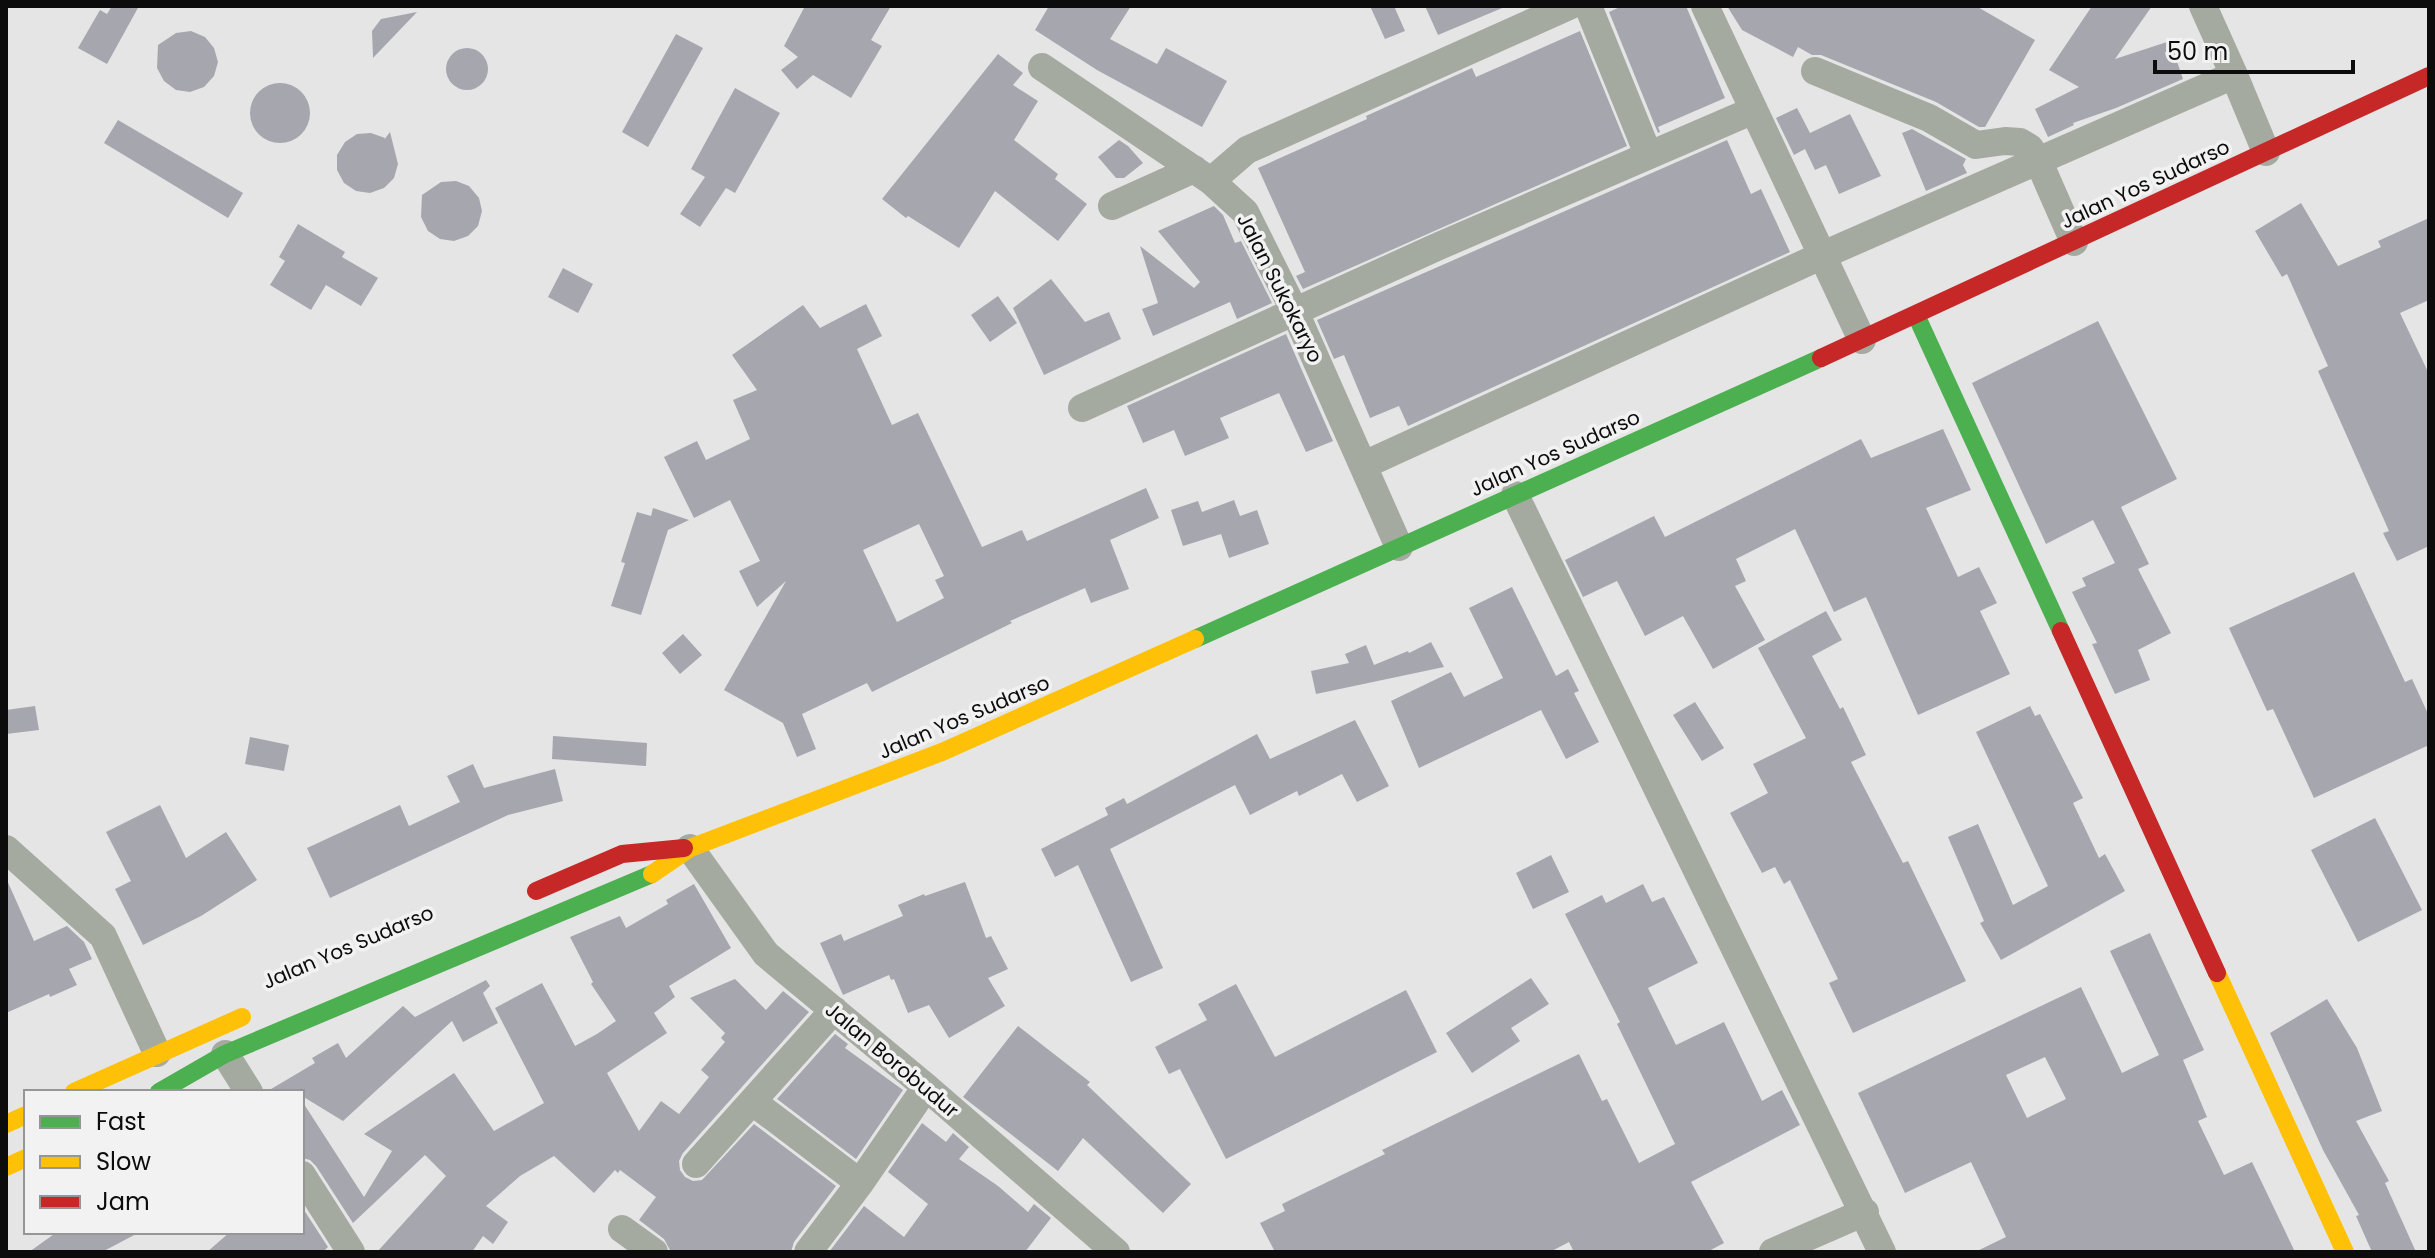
<svg xmlns="http://www.w3.org/2000/svg" width="2435" height="1258" font-family="Poppins,sans-serif">
<style>
.building{fill:#a6a7ae;fill-rule:evenodd}
.lines{fill:none;stroke-linecap:round;stroke-linejoin:round}
.street{stroke:#a5aaa1;stroke-width:28}
.fast{stroke:#4caf50;stroke-width:18}
.slow{stroke:#ffc107;stroke-width:18}
.jam{stroke:#c62828;stroke-width:18}
.labels{text-anchor:middle;dominant-baseline:central;stroke-width:7;stroke-linejoin:round;paint-order:stroke}
.street-label{font-size:20px;fill:#0c0c0d;stroke:#f2f2f3}
</style>
<rect width="100%" height="100%" fill="#e5e5e6"/>
<path class="building" d="M112 6H139L107 64 78 48 100 10 107 14Z
M805 6H891L871 40 882 46 851 98 813 75 797 89 781 70 798 57 784 46Z
M1049 6H1131L1110 39 1157 64 1166 48 1227 81 1202 127 1097 70 1035 30Z
M1370 6H1394L1405 31 1385 39Z
M1425 6H1507L1438 35Z
M1622 6H1686L1725 98 1658 127 1660 132 1658 133 1609 12Z
M1727 6H1976L2035 40 1985 127H1979L1936 102 1821 55H1812L1798 47 1793 57 1742 30Z
M2092 6H2152L2115 59 2170 41 2183 79 2116 108 2073 123 2074 125 2048 137 2035 109 2079 87 2049 70Z
M417 12 373 58 372 31 381 19Z
M191 31 205 37 214 48 218 62 214 76 204 87 190 92 176 90 164 81 157 68 158 45 176 33Z
M1580 31 1627 146 1303 289 1296 276 1305 272 1258 168 1367 119 1366 116 1472 68 1476 77Z
M676 34 703 48 648 147 622 132Z
M446 69a21 21 0 1 1 42 0a21 21 0 1 1-42 0Z
M998 54 1023 73 1013 85 1038 101 1014 140 1058 174 1055 179 1087 204 1058 241 995 191 959 248 908 216 906 218 882 199Z
M250 113a30 30 0 1 1 60 0a30 30 0 1 1-60 0Z
M735 88 780 113 735 193 726 188 700 227 680 214 705 177 691 169Z
M1797 108 1810 133 1850 114 1881 176 1839 194 1826 165 1815 170 1805 149 1794 155 1776 118Z
M118 120 243 193 228 218 104 143Z
M1912 129 1966 159 1963 165 1967 173 1926 191 1902 133Z
M390 132 398 164 394 178 384 188 370 193 356 191 344 183 337 170V155L345 142 357 134 371 133 385 138 384 140Z
M1119 140 1128 146 1143 163 1124 178H1116L1098 157Z
M1727 140 1751 194 1761 189 1790 252 1408 426 1399 406 1370 418 1344 355 1334 359 1317 320Z
M456 181 469 186 479 198 482 211 478 226 468 236 454 241 440 239 428 231 421 217 422 195 441 182Z
M2301 203 2338 266 2381 247 2378 241 2429 218V300L2400 313 2429 374V546L2397 561 2383 533 2389 531 2318 371 2328 366 2287 274 2282 277 2255 231Z
M1214 206 1223 215 1235 243 1241 241 1272 303 1237 319 1230 302 1153 336 1142 309 1158 303 1140 246 1194 288 1200 282 1158 231Z
M298 224 345 252 342 257 378 278 361 306 326 285 311 310 270 285 285 261 279 257Z
M563 268 593 284 578 313 548 297Z
M1051 279 1085 322 1109 312 1121 339 1044 375 1013 308Z
M998 296 1017 323 990 342 971 315Z
M866 304 882 336 857 349 892 425 918 413 982 547 1022 530 1027 541 1146 488 1159 518 1110 540 1129 589 1091 603 1085 588 1010 621 1012 623 872 692 867 683 802 714 816 749 797 757 783 723 724 690 786 581 757 607 739 571 760 561 730 500 694 518 664 457 697 441 706 460 750 439 733 400 757 390 732 355 803 305 820 328ZM919 524 944 576 935 580 944 598 897 622 863 550Z
M2098 321 2177 479 2121 507 2149 564 2138 569 2171 633 2138 650 2150 680 2115 694 2092 644 2097 643 2072 592 2086 586 2082 578 2115 563 2093 520 2046 544 1972 383Z
M1286 334 1333 441 1306 452 1279 393 1220 418 1229 438 1185 456 1174 430 1143 443 1127 406Z
M1943 429 1971 490 1926 508 1958 577 1979 567 1997 603 1980 611 2010 674 1918 715 1866 597 1834 612 1795 529 1736 559 1746 581 1735 586 1765 640 1713 669 1683 616 1645 636 1617 581 1583 597 1565 560 1654 516 1665 537 1861 439 1871 458Z
M1234 500 1240 516 1257 510 1269 544 1229 558 1221 534 1183 546 1171 510 1198 501 1202 512Z
M653 508 689 520 668 530 641 615 611 606 625 563 621 562 637 512 651 516Z
M2354 572 2405 682 2412 679 2429 716V745L2314 798 2273 709 2267 711 2229 628Z
M1512 587 1556 676 1568 669 1579 691 1574 693 1599 742 1566 759 1541 710 1419 768 1391 701 1451 672 1464 697 1503 678 1469 608Z
M1826 611 1842 640 1812 656 1840 709 1843 707 1866 755 1851 762 1903 863 1908 861 1966 981 1853 1033 1829 983 1838 979 1790 880 1784 884 1775 867 1762 873 1730 813 1768 793 1753 764 1806 738 1758 648Z
M683 634 702 655 680 674 662 653Z
M1431 642 1444 667 1316 694 1311 671 1349 663 1345 654 1366 645 1374 665 1408 651 1409 653Z
M1695 702 1724 748 1702 761 1673 715Z
M35 706 39 730 6 734V710Z
M2030 706 2035 716 2040 714 2083 798 2073 803 2099 858 2105 854 2125 891 2001 960 1980 923 1984 921 1948 837 1978 824 2013 905 2048 886 1976 732Z
M1355 720 1389 786 1357 802 1342 774 1299 796 1297 791 1250 815 1235 785 1110 849 1163 968 1131 982 1078 865 1055 877 1041 849 1108 815 1105 808 1124 798 1127 804 1257 734 1270 759Z
M553 736 647 743 646 766 552 759Z
M250 737 289 745 284 771 245 764Z
M473 764 484 788 555 769 563 801 508 815 330 898 307 848 400 805 409 826 460 802 447 776Z
M160 805 186 858 226 832 257 880 201 916 143 945 115 889 131 881 106 832Z
M2375 818 2422 910 2358 942 2311 850Z
M1551 855 1569 892 1533 909 1516 873Z
M6 878 34 941 67 926 84 942 92 959 69 969 77 985 50 997 49 994 6 1013Z
M965 882 986 938 991 936 1008 969 988 978 1005 1006 949 1038 929 1005 908 1013 894 979 891 980 889 975 843 995 820 943 841 934 844 941 903 916 898 905 924 894 925 896Z
M694 884 731 948 669 986 675 997 654 1013 667 1033 607 1073 639 1131 661 1101 679 1114 709 1077 701 1070 725 1042 721 1038 725 1033 690 998 735 979 766 1010 783 991 809 1012 683 1153 679 1161 680 1170 685 1177 693 1181 702 1180 754 1124 836 1186 794 1242 791 1252H671L664 1239 639 1220 656 1197 620 1170 618 1173 615 1170 594 1193 554 1156 520 1176 486 1206 508 1222 493 1244 483 1236 472 1252H377L446 1176 425 1155 353 1223 316 1166 310 1160 302 1158V1101L364 1197 392 1151 364 1134 454 1073 494 1131 544 1103 495 1008 542 983 575 1046 597 1034 616 1021 591 984 593 982 570 937 620 916 626 928 668 904 666 900Z
M1643 884 1652 902 1664 897 1698 963 1648 988 1676 1045 1724 1022 1762 1101 1782 1090 1800 1125 1691 1182 1724 1243 1707 1252H1574L1569 1242 1550 1252H1275L1260 1223 1285 1211 1282 1204 1385 1154 1382 1150 1579 1054 1602 1101 1607 1099 1639 1163 1675 1144 1617 1024 1620 1022 1565 914 1602 895 1606 903Z
M2150 933 2204 1050 2183 1060 2207 1117 2198 1121 2224 1175 2252 1162 2295 1252H1975L2006 1237 1971 1162 1905 1193 1858 1093 2081 987 2122 1073 2159 1055 2110 951ZM2045 1057 2066 1099 2027 1118 2006 1075Z
M1531 978 1549 1004 1511 1028 1520 1041 1472 1073 1446 1033Z
M486 980 490 986 483 993 498 1023 463 1042 452 1021 343 1121 302 1096V1092H266L315 1063 312 1058 338 1043 346 1058 403 1006 415 1017Z
M1236 984 1275 1057 1406 990 1437 1052 1226 1159 1180 1069 1169 1074 1155 1047 1207 1020 1198 1004Z
M2327 999 2357 1048 2382 1111 2356 1121 2389 1181 2385 1183 2416 1252H2372L2356 1216 2359 1215 2323 1150 2270 1033Z
M1018 1026 1090 1082 1087 1085 1191 1184 1163 1213 1083 1138 1058 1171 963 1097Z
M835 1034 848 1044 845 1048 903 1090 856 1159 777 1099Z
M922 1123 946 1142 953 1133 969 1147 959 1159 998 1186 1028 1212 1034 1204 1051 1218 1025 1252H829L864 1206 904 1237 928 1204 888 1172Z
M302 1207 328 1247 323 1252H207L230 1232H302Z
M57 1232H140L102 1252H29Z"/>
<g class="lines">
<path class="street" d="M1588 6 1648 154
M1705 6 1862 340
M1042 67 1211 181 1245 212 1295 312 1399 547
M1815 71 1929 118 1976 145 2005 141 2020 142 2030 148 2039 162 2074 242
M2234 75 2266 152
M1211 181 1247 150 1569 6
M1112 206 1194 169
M1082 408 1439 246 1754 110
M1364 465 1823 255 2234 75 2203 6
M1515 495 1882 1252
M690 848 766 954 926 1087 1116 1252
M6 849 103 936 157 1053
M225 1054 249 1092
M753 1102 860 1183
M696 1164 834 1010
M302 1175 351 1252
M622 1229 654 1252
M808 1252 860 1183 926 1087
M1773 1252 1865 1212"/>
<path class="fast" d="M1916 315 2061 631
M1195 639 1821 358
M159 1092 225 1054 652 874"/>
<path class="slow" d="M652 874 690 848 942 752 1195 639
M2217 973 2345 1252
M74 1092 242 1017
M6 1124 26 1115
M6 1167 26 1158"/>
<path class="jam" d="M1821 358 2429 76
M2061 631 2217 973
M536 891 622 854 684 848"/>
</g>
<g class="labels">
<g class="street-label">
<text transform="translate(2145 184) rotate(-25)">Jalan Yos Sudarso</text>
<text transform="translate(1280 288) rotate(63)">Jalan Sukokaryo</text>
<text transform="translate(1555 453) rotate(-24)">Jalan Yos Sudarso</text>
<text transform="translate(964 717) rotate(-23)">Jalan Yos Sudarso</text>
<text transform="translate(348 947) rotate(-23)">Jalan Yos Sudarso</text>
<text transform="translate(892 1060) rotate(40)">Jalan Borobudur</text>
</g>
</g>
<rect width="2435" height="1258" fill="none" stroke="#0c0c0d" stroke-width="16"/>
<rect x="24" y="1090" width="280" height="144" fill="#f2f2f3" stroke="#969697" stroke-width="2"/>
<rect x="40" y="1116" width="40" height="12" fill="#4caf50" stroke="#969697" stroke-width="2"/>
<text x="96" y="1130" font-size="24" fill="#0c0c0d">Fast</text>
<rect x="40" y="1156" width="40" height="12" fill="#ffc107" stroke="#969697" stroke-width="2"/>
<text x="96" y="1170" font-size="24" fill="#0c0c0d">Slow</text>
<rect x="40" y="1196" width="40" height="12" fill="#c62828" stroke="#969697" stroke-width="2"/>
<text x="96" y="1210" font-size="24" fill="#0c0c0d">Jam</text>
<path d="M2155 60v12h198v-12" fill="none" stroke="#0c0c0d" stroke-width="4"/>
<text x="2167" y="60" font-size="24" fill="#0c0c0d" stroke="#f2f2f3" stroke-width="6" paint-order="stroke">50 m</text>
</svg>
